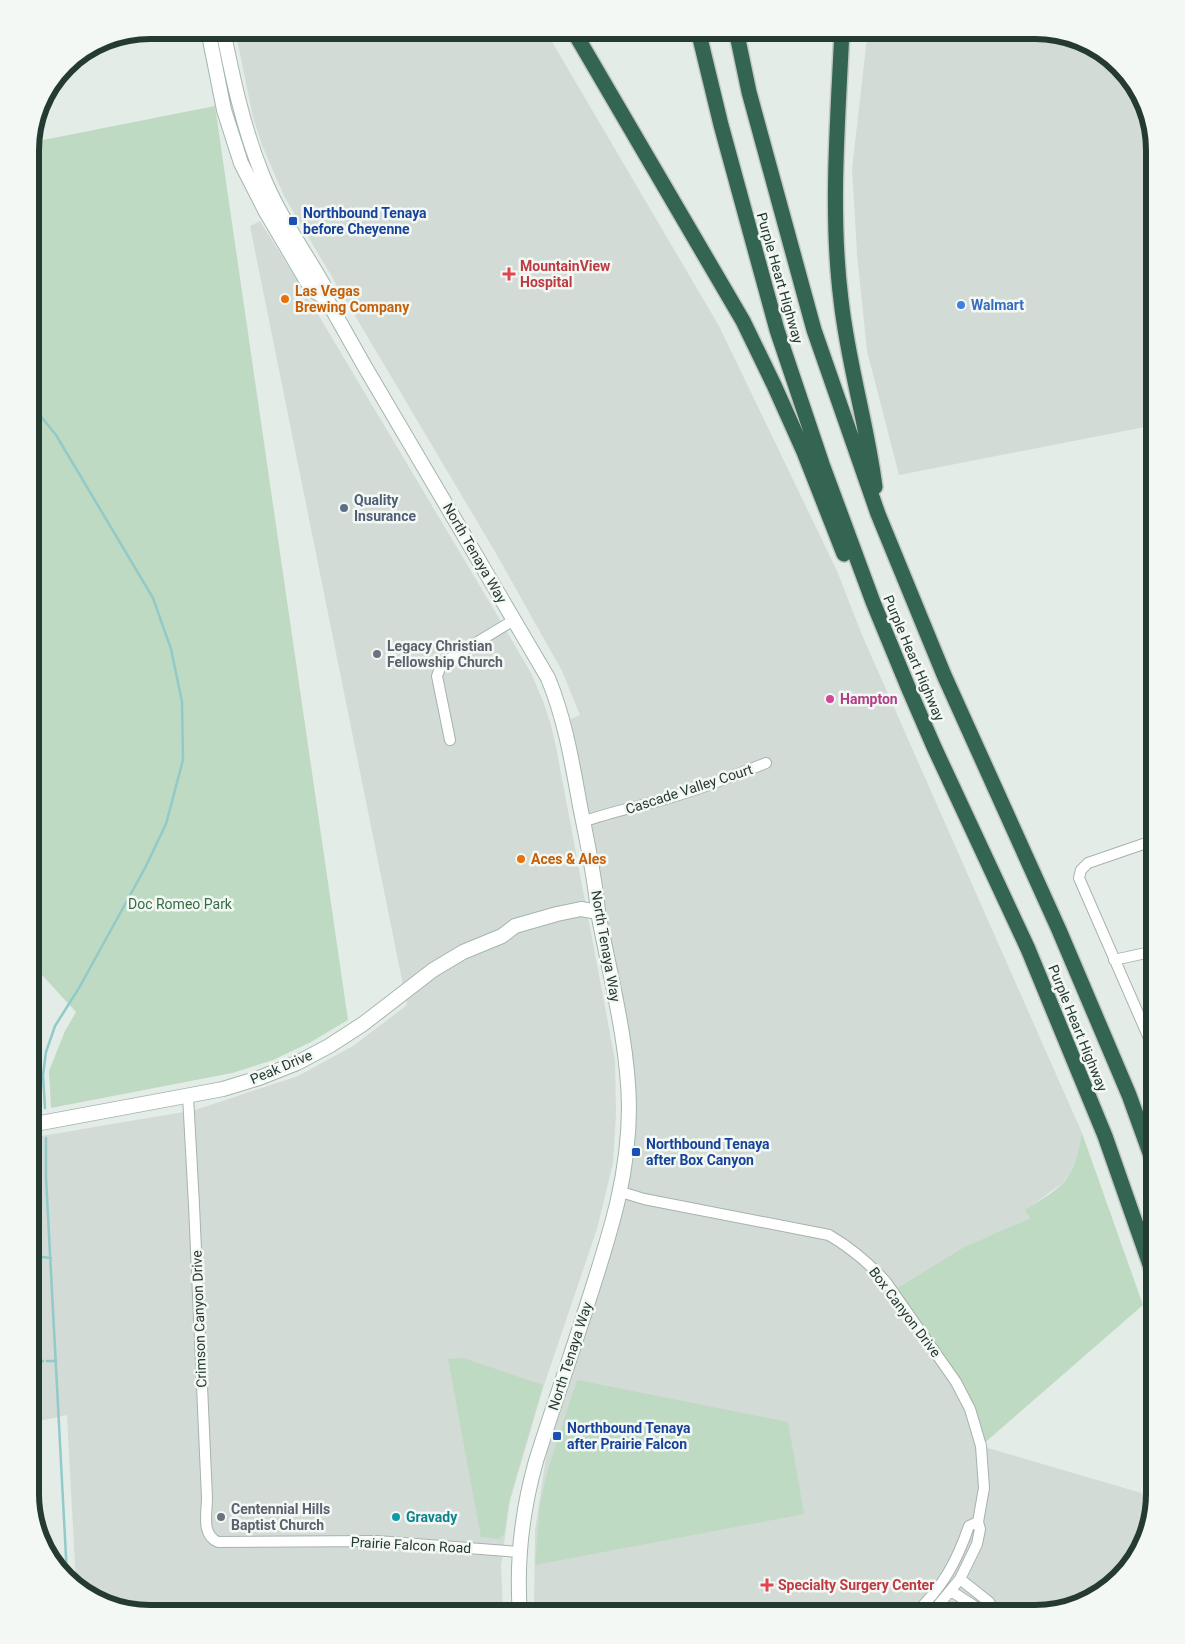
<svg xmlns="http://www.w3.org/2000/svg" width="1185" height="1644" font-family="Roboto,sans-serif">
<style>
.built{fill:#d2dbd5}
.green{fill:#bfdac2}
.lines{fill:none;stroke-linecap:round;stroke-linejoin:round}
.stream{stroke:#92cac9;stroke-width:2.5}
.street-casing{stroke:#a7b3ad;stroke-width:12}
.secondary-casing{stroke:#a3b6ac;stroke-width:16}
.highway-casing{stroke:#c2c8c5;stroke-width:18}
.street{stroke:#fff;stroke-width:10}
.secondary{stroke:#fff;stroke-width:14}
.highway{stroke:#346452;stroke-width:15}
.transit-dot{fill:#1a4fb4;stroke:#f4f8f5;stroke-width:2}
.health-dot{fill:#e0444e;stroke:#f4f8f5;stroke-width:2}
.food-dot{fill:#e8710a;stroke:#f4f8f5;stroke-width:2}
.shop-dot{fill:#3f7fe0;stroke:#f4f8f5;stroke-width:2}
.service-dot{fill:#5c6f8a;stroke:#f4f8f5;stroke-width:2}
.worship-dot{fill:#6b7280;stroke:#f4f8f5;stroke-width:2}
.hotel-dot{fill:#d1479c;stroke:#f4f8f5;stroke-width:2}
.culture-dot{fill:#0f9aa8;stroke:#f4f8f5;stroke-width:2}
.labels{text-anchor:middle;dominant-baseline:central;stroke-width:5;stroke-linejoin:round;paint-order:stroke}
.transit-label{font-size:14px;font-weight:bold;fill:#164399;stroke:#f4f8f5;text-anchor:start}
.health-label{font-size:14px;font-weight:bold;fill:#be3a42;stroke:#f4f8f5;text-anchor:start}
.street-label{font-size:14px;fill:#253b31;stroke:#f4f8f5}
.food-label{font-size:14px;font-weight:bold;fill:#c56008;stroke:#f4f8f5;text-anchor:start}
.shop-label{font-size:14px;font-weight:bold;fill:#366cbe;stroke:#f4f8f5;text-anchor:start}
.service-label{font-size:14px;font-weight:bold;fill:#4e5e75;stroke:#f4f8f5;text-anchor:start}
.worship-label{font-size:14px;font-weight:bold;fill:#5b616d;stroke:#f4f8f5;text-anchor:start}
.hotel-label{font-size:14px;font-weight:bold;fill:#b23c85;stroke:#f4f8f5;text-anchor:start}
.park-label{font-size:14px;fill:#346e40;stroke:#f4f8f5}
.culture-label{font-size:14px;font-weight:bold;fill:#0d838f;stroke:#f4f8f5;text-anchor:start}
.rim{fill:none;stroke:#253b31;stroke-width:6}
</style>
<rect width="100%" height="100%" fill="#e4ece7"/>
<path class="built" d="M235 30H545L719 326 837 571 862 635 1082 1133 1077 1158 1069 1175 1061 1184 1026 1210 1030 1218 964 1247 892 1291 956 1382 981 1446 1155 1497 1139 1554 1095 1598 1036 1614H534L535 1530 554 1405 610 1233 629 1105 564 722 580 715 562 671 497 555 284 196 262 145 253 117Z
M868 30H1043L1095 46 1139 90 1155 150V425L899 475 867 351 857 254 852 169Z
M260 221 313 306 496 613 531 673 543 701 551 725 556 747 615 1060 616 1114 613 1163 597 1229 544 1385 510 1501 501 1566 503 1614H142L90 1598 76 1584 67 1415 30 1423V1138L195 1110 298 1076 353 1046 407 1005 250 226Z"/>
<path class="green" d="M215 106 348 1020 311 1042 273 1060 232 1073 51 1108 49 1071 65 1031 76 1012 30 962V141L31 137 33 142Z
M1082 1133 1143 1305 981 1446 970 1409 892 1291 964 1247 1030 1218 1025 1210C1040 1200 1060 1190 1069 1175 1077 1162 1079 1147 1082 1133Z
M463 1358 543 1385 509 1501 504 1534 499 1539 481 1537 448 1359Z
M577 1380 788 1422 804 1514 535 1565 540 1504 548 1469Z"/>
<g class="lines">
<path class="stream" d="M30 403 56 435 153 598 171 649 182 702 183 760 166 824 145 868 79 988 55 1026 46 1052 43 1075 45 1108
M46 1138V1178L67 1576
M42 1257 51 1258
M47 1361H56
M33 1363 43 1361"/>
<g class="street-casing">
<path id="street" d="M450 740 437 676 441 666 451 658 514 620
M583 822C612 811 643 806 672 797 704 788 735 775 766 763
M1114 960 1155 951
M1155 1052 1079 878 1081 870 1088 863 1155 840
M188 1096 194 1205 207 1498C207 1513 201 1535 218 1542L377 1541 519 1552
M621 1192 644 1199 829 1235C851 1248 869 1263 886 1282L956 1382 970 1409 981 1446 984 1488 978 1522 980 1529 977 1544 960 1579 931 1614
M960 1579 989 1602 996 1614
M951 1591 985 1613H995
M914 1614C942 1589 957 1561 969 1526L978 1522"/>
</g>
<g class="secondary-casing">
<path id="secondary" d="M208 30 224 110 241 163 266 212 312 290 326 298
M223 30C233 79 243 127 262 174 277 212 302 248 323 284L326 298 365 367 548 678C565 719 572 762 580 806 587 841 595 877 598 912 610 976 628 1041 629 1106 629 1177 610 1233 589 1299 572 1353 553 1407 536 1461 522 1511 516 1562 520 1614
M30 1125 223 1089 259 1078 297 1063 329 1046 363 1024 433 970 463 952 502 936 515 926 557 914 581 909 598 912"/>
</g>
<g class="highway-casing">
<path id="highway" d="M573 30 743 321 774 385 804 452 844 554
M698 30 721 125 777 330 822 464 873 602 908 687 934 747 1028 949 1105 1136 1155 1279
M736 30 749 92 814 330 878 514 944 675 1059 930 1129 1095 1155 1167
M842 30C838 118 830 213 841 300 848 364 867 424 875 487"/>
</g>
<use href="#street" class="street"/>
<use href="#secondary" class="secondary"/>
<use href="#highway" class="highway"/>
</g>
<g class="transit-dot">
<rect x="288" y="216" width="10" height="10" rx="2.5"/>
<rect x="631" y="1147" width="10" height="10" rx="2.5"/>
<rect x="552" y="1431" width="10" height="10" rx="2.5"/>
</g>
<g class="health-dot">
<path d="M506.5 266.5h5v5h5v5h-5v5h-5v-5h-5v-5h5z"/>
<path d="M764.5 1577.5h5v5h5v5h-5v5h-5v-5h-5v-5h5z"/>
</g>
<g class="food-dot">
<circle cx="285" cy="299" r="5"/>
<circle cx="521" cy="859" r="5"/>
</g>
<circle class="shop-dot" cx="961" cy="305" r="5"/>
<circle class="service-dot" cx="344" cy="508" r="5"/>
<g class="worship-dot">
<circle cx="377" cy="654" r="5"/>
<circle cx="221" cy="1517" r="5"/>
</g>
<circle class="hotel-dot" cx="830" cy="699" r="5"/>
<circle class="culture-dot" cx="396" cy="1517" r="5"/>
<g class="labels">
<g class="transit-label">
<text x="303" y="213">Northbound Tenaya<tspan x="303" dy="16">before Cheyenne</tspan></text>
<text x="646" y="1144">Northbound Tenaya<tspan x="646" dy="16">after Box Canyon</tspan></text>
<text x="567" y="1428">Northbound Tenaya<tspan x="567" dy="16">after Prairie Falcon</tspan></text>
</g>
<g class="health-label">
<text x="520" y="266">MountainView<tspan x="520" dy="16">Hospital</tspan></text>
<text x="778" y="1585">Specialty Surgery Center</text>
</g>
<g class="street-label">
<text transform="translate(780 278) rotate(74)">Purple Heart Highway</text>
<text transform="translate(475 553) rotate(60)">North Tenaya Way</text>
<text transform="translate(914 658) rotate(67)">Purple Heart Highway</text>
<text transform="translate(689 789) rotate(-18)">Cascade Valley Court</text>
<text transform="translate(606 946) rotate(80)">North Tenaya Way</text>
<text transform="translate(1078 1028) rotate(68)">Purple Heart Highway</text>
<text transform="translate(281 1067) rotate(-23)">Peak Drive</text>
<text transform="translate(905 1312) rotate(53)">Box Canyon Drive</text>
<text transform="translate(199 1319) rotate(-92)">Crimson Canyon Drive</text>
<text transform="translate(570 1356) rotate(-72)">North Tenaya Way</text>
<text transform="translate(411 1545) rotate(3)">Prairie Falcon Road</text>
</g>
<g class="food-label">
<text x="295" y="291">Las Vegas<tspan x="295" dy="16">Brewing Company</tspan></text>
<text x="531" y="859">Aces &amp; Ales</text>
</g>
<g class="shop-label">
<text x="971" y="305">Walmart</text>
</g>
<g class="service-label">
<text x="354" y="500">Quality<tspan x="354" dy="16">Insurance</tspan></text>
</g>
<g class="worship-label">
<text x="387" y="646">Legacy Christian<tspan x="387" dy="16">Fellowship Church</tspan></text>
<text x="231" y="1509">Centennial Hills<tspan x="231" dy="16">Baptist Church</tspan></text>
</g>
<g class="hotel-label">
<text x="840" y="699">Hampton</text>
</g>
<g class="park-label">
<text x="180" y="904">Doc Romeo Park</text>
</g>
<g class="culture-label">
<text x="406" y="1517">Gravady</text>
</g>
</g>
<path d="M0 0H1185V1644H0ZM150 39H1035A111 111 0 0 1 1146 150V1494A111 111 0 0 1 1035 1605H150A111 111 0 0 1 39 1494V150A111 111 0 0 1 150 39Z" fill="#f4f8f5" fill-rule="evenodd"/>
<path class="rim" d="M150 39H1035A111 111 0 0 1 1146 150V1494A111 111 0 0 1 1035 1605H150A111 111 0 0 1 39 1494V150A111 111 0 0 1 150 39Z"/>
</svg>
